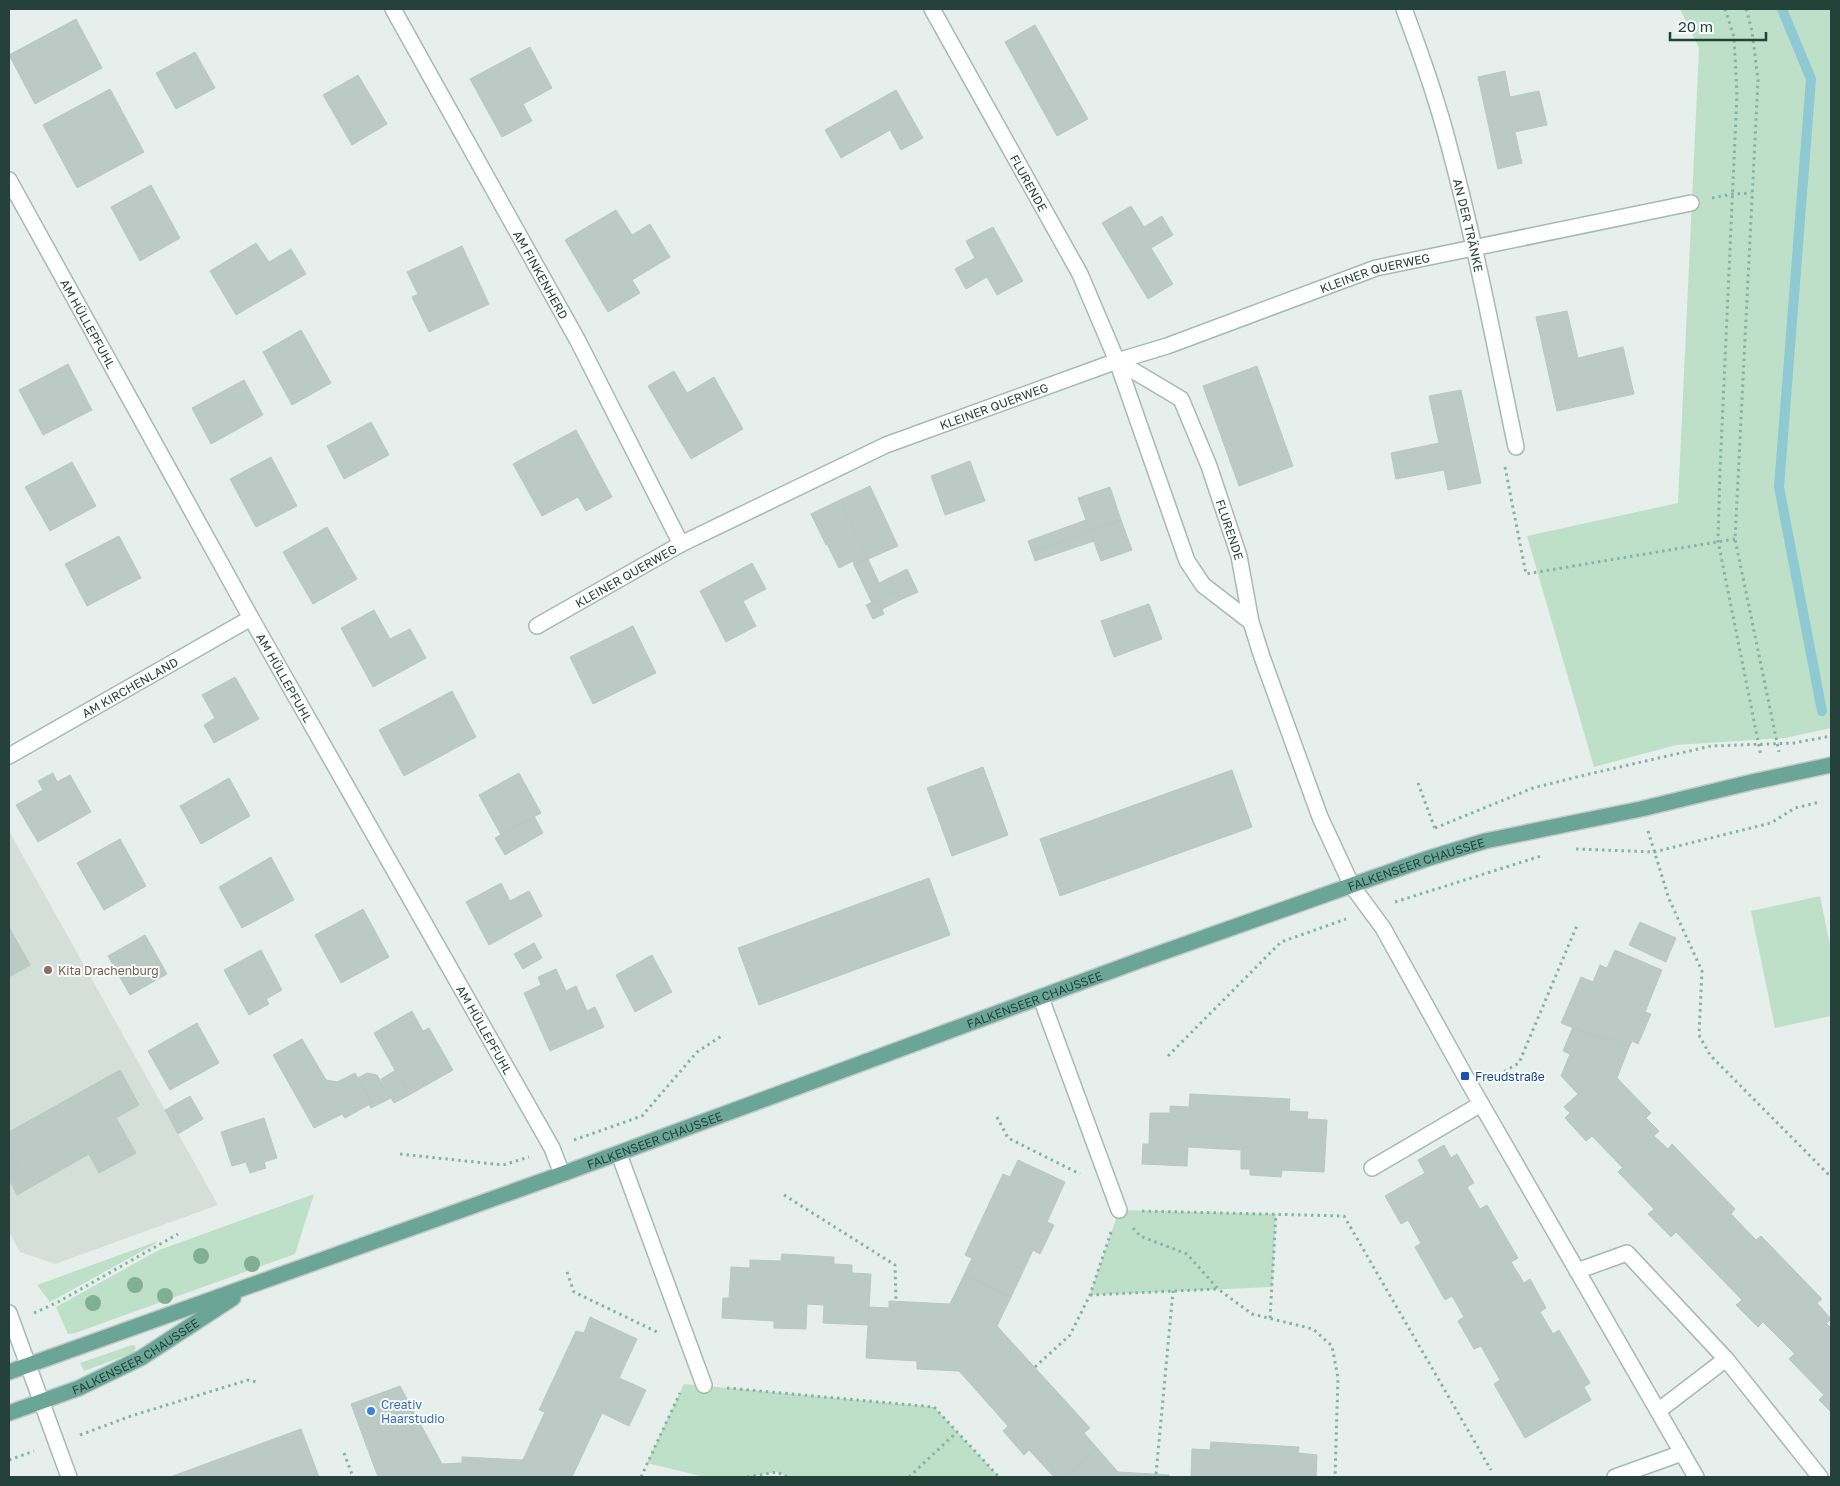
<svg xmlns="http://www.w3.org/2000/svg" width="1840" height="1486" font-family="'Golos Text',sans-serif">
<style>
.built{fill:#d4dfda}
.green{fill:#bfe0c8}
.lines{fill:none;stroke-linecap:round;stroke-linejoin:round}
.stream{stroke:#8ec9d4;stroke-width:10}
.building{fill:#bbcac4;stroke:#b8c9c2}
.minor-casing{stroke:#a8b8b2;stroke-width:18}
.major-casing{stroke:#c2cac8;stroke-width:18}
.path{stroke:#86b3a5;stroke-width:3;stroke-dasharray:2.5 4;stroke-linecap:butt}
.minor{stroke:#fff;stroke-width:15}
.major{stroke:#6aa596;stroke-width:15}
.tree{fill:#80af93}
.education-dot{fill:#8d6e63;stroke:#f7fbf9;stroke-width:2}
.transit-dot{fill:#1a4fb4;stroke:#f7fbf9;stroke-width:2}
.shop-dot{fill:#3f7fe0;stroke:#f7fbf9;stroke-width:2}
.labels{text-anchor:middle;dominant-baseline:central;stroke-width:4;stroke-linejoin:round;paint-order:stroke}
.street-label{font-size:12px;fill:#24423a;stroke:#f7fbf9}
.education-label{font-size:12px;fill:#785e54;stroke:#f7fbf9;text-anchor:start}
.transit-label{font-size:12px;fill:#164399;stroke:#f7fbf9;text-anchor:start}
.shop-label{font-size:12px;fill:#366cbe;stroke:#f7fbf9;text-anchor:start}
</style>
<rect width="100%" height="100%" fill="#e6efeb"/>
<path class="built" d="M9 831 218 1205 55 1264 20 1252 9 1232Z"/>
<path class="green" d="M1680 9H1831V728L1785 738 1676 745 1594 767 1527 536 1678 503 1699 48Z
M1820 896 1831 950V1016L1775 1028 1751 911Z
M314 1194 295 1254 75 1333 68 1334 56 1307 159 1250Z
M1119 1210 1276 1214 1272 1287 1090 1295Z
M158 1241 155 1244 50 1302 37 1285Z
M132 1345H134L136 1348 133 1353 84 1371 80 1363Z
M684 1384 934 1407 999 1477H787L777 1472 747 1477H705L647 1463Z"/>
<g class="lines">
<path class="stream" d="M1782 9 1811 79 1779 487 1822 711"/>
</g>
<path class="building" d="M76 19 102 68 35 104 9 55Z
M1035 25 1088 119 1057 136 1005 42Z
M530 47 552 88 523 104 532 121 502 137 470 79Z
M195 52 215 88 176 109 156 73Z
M1505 71 1510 97 1539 91 1547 125 1515 132 1522 163 1498 169 1478 77Z
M358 75 387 124 352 145 323 95Z
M110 89 144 152 77 188 43 125Z
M896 90 923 138 901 150 890 130 841 158 825 130Z
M151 185 180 238 140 261 111 207Z
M1131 206 1144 227 1162 216 1173 235 1151 248 1173 284 1148 299 1102 223Z
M616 210 632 235 650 224 670 257 632 280 640 293 608 312 565 240Z
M993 227 1023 281 997 295 987 277 966 289 955 269 975 258 966 241Z
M256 243 269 262 291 249 306 274 236 315 210 271Z
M462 246 489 304 429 332 412 297 418 294 407 272Z
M1567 311 1578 358 1623 347 1634 394 1557 411 1536 317Z
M301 330 331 383 292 405 263 352Z
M68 364 92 410 43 435 19 390Z
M1257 366 1293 466 1239 486 1203 386Z
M674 371 687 393 714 377 743 429 691 459 648 386Z
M244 380 263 415 211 444 192 408Z
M1461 390 1481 483 1448 490 1444 470 1396 479 1391 453 1439 443 1429 396Z
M371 422 389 455 344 479 327 446Z
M576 430 612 497 586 511 578 497 542 516 513 464Z
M271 457 297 506 256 527 230 479Z
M970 461 985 501 945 515 931 476Z
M72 462 96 506 50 531 25 487Z
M870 486 898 546 868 559 840 500Z
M1110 487 1121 520 1090 531 1078 498Z
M840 500 868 559 854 565 853 561 839 568 827 544 826 545 811 514Z
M1086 520 1090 531 1032 552 1028 541Z
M1121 520 1132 550 1101 561 1090 531Z
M327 527 357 579 313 604 283 552Z
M1090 531 1094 541 1035 561 1032 552Z
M119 536 141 578 87 606 65 564Z
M868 559 885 596 872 603 854 565Z
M752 563 766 589 743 601 756 626 726 642 700 591Z
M907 569 918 592 900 600 896 591 885 596 879 583Z
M896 591 900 600 882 609 878 600Z
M878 600 884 614 873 619 866 605Z
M1149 604 1162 639 1114 657 1101 621Z
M374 610 390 639 410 629 426 658 373 687 341 628Z
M633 626 656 673 593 704 570 657Z
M235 677 259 719 214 743 204 725 215 718 202 695Z
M452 691 476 737 404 776 379 730Z
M983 767 1008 835 952 856 927 788Z
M1232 770 1252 827 1060 896 1040 839Z
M53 773 57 782 70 775 91 812 38 842 16 805 43 790 38 781Z
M519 773 541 813 501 835 479 795Z
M229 778 250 816 201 844 180 806Z
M534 816 543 833 505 855 495 838Z
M120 839 146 886 104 910 77 863Z
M271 857 294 900 242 928 219 887Z
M929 878 950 935 759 1005 738 948Z
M501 883 510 901 529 891 542 916 489 945 466 902Z
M363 909 389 957 341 983 315 935Z
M1640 922 1676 938 1666 962 1629 945Z
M9 927 30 965 9 977Z
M145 935 167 974 130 995 108 956Z
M534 943 542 958 523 969 514 954Z
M261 950 282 990 266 999 269 1004 249 1015 224 970Z
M1615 950 1662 970 1645 1012 1651 1014 1638 1044 1632 1041 1629 1047 1606 1037 1605 1040 1561 1023 1581 977 1593 982 1600 965 1607 968Z
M652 955 672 992 635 1012 616 975Z
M556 969 566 991 576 986 587 1011 595 1007 604 1027 550 1051 524 993 541 985 538 977Z
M412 1011 423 1031 429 1028 453 1070 409 1095 374 1033Z
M197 1023 219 1063 170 1090 148 1051Z
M1573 1027 1605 1040 1606 1037 1629 1047 1617 1078 1651 1113 1646 1118 1659 1131 1622 1167 1592 1136 1586 1141 1565 1118 1570 1113 1564 1107 1578 1094 1561 1076 1570 1054 1563 1051Z
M302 1039 326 1080 337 1082 355 1073 372 1103 345 1118 342 1114 314 1128 273 1055Z
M120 1070 139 1105 116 1118 136 1153 99 1173 89 1154 17 1195 9 1179V1174L19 1168 9 1150V1132Z
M396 1070 409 1095 394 1103 381 1079Z
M367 1073 377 1075 391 1098 371 1108 369 1104 372 1103 358 1078Z
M1190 1094 1290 1099 1289 1111 1308 1112 1307 1119 1327 1120 1324 1172 1282 1170 1281 1177 1250 1175V1169H1241V1150L1188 1147 1187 1166 1142 1164 1143 1144H1149L1150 1113H1170V1106L1189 1107Z
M190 1096 203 1119 178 1134 165 1110Z
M264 1118 277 1158 264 1162 266 1168 250 1173 246 1162 232 1166 221 1132Z
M1654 1136 1668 1149 1672 1144 1735 1209 1731 1214 1756 1240 1761 1236 1822 1299 1817 1303 1831 1319 1795 1354 1763 1322 1758 1327 1736 1305 1742 1300 1676 1232 1671 1237 1648 1214 1654 1209 1618 1172Z
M1444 1145 1451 1158 1457 1154 1474 1183 1467 1187 1480 1209 1487 1205 1518 1258 1511 1262 1524 1283 1530 1279 1546 1308 1540 1312 1553 1334 1559 1330 1590 1383 1584 1387 1591 1400 1525 1438 1494 1384 1500 1380 1481 1346 1474 1349 1458 1321 1464 1317 1452 1296 1445 1300 1415 1247 1421 1243 1408 1220 1401 1224 1385 1196 1425 1173 1418 1160Z
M9 1150 19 1168 9 1174Z
M1018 1160 1065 1182 1047 1222 1054 1225 1040 1254 1033 1250 1011 1297 964 1275 972 1258 965 1255 1003 1174 1010 1177Z
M782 1254 834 1257V1264L852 1265V1273L871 1274 868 1325 823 1323 824 1305 807 1304 806 1329 774 1328V1321L722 1318 723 1298H729L731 1267 750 1268V1260L781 1261Z
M964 1275 1011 1297 997 1326 1090 1428 1084 1433 1097 1448 1065 1477H1054L1029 1450 1024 1455 1003 1431 1008 1426 959 1371 917 1369V1361L866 1358 869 1307 889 1308V1301L950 1304Z
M590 1317 637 1339 619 1378 646 1390 629 1426 602 1413 572 1477H378L351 1404 400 1386 442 1464 462 1463V1457L523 1460 545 1412 539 1410 576 1331 584 1333Z
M1827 1324 1831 1328V1412L1819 1400 1824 1395 1789 1359Z
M301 1429 319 1477H170Z
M1211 1442 1299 1447 1298 1453 1317 1455 1316 1477H1191L1192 1449 1210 1450Z
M1097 1448 1118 1472 1169 1475V1477H1065Z"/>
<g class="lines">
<g class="minor-casing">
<g id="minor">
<path id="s1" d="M393 9 578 341 681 544"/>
<path id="s2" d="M932 9 1080 274 1117 361 1187 561 1203 585 1251 622"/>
<path id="s3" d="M1404 9C1421 54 1437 99 1449 146 1476 245 1495 347 1516 447"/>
<path id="s4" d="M9 180 251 618 552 1148 562 1174"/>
<path id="s5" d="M1117 361 1181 399 1209 466 1239 556 1251 622 1262 657 1320 817 1352 886 1383 928 1465 1076 1696 1477"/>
<path id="s6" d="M537 626 681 544 886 445 1117 361 1167 346 1376 268 1691 203"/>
<path id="s7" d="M9 756 251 618"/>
<path d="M1041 998 1119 1210"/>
<path d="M619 1154 704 1385"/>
<path d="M1372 1168 1481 1104"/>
<path d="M1577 1271 1627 1253 1726 1359 1658 1411"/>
<path d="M9 1313 69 1477"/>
<path d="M1726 1359 1820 1477"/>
<path d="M1615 1477 1682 1453"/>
</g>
</g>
<g class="major-casing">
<g id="major">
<path id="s8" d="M9 1372 562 1174 1138 961 1426 859 1485 841 1641 809 1752 782 1831 765"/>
<path id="s9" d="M9 1413 79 1388 141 1358 233 1298"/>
</g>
</g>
<path class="path" d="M1725 9 1734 37 1737 94 1720 471 1718 541 1761 756
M1746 9 1752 31 1758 80 1735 539 1779 752
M1712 198 1733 194 1751 193
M1505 467 1526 574 1735 539
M1418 783 1435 829
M1435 828 1533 788 1585 775 1711 746 1794 743 1831 736
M1648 831 1669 899 1702 971 1699 1035 1710 1055 1831 1177
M1576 849 1654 852 1771 823 1795 808 1820 802
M1395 902 1541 856
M1168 1056 1281 942 1346 919
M1493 1078 1519 1063 1578 923
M997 1117 1008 1138 1080 1174
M574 1140 642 1116 697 1052 723 1035
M400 1154 503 1165 529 1157
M784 1195 895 1265 896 1301
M1142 1211 1344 1216 1491 1470
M1133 1228 1140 1236 1187 1254 1218 1289 1252 1314 1313 1329 1332 1346 1338 1378 1335 1477
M567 1272 574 1292 657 1332
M1090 1295 1218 1289
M34 1313 58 1302 178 1234
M1270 1318 1276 1214
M1035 1367 1070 1335 1090 1295 1111 1232
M727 1388 934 1407 999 1477
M80 1435 131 1416 248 1380 257 1382
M344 1453 353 1477
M9 1460 34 1451
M1156 1474 1173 1291
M641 1477 680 1393
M747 1477 777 1472 787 1477
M909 1477 957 1432"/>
<use href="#minor" class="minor"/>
<use href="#major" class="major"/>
</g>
<g class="tree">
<circle cx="201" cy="1256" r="8"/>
<circle cx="252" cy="1264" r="8"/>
<circle cx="135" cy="1285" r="8"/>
<circle cx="165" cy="1296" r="8"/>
<circle cx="93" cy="1303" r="8"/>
</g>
<circle class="education-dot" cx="48" cy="970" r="5"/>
<rect class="transit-dot" x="1460" y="1071" width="10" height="10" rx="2.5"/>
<circle class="shop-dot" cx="371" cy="1411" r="5"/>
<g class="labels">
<g class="street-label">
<text stroke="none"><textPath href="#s2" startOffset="199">FLURENDE</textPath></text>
<text stroke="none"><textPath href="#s3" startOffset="226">AN DER TRÄNKE</textPath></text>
<text stroke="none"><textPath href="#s6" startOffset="912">KLEINER QUERWEG</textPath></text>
<text stroke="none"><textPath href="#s1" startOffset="304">AM FINKENHERD</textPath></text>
<text stroke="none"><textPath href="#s4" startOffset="164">AM HÜLLEPFUHL</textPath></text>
<text stroke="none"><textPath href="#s6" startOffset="508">KLEINER QUERWEG</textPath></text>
<text stroke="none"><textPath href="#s5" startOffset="214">FLURENDE</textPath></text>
<text stroke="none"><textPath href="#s6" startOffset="102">KLEINER QUERWEG</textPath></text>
<text stroke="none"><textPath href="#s4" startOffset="569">AM HÜLLEPFUHL</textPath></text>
<text stroke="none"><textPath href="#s7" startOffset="139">AM KIRCHENLAND</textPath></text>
<text stroke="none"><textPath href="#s8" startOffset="1496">FALKENSEER CHAUSSEE</textPath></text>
<text stroke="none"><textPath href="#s8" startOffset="1091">FALKENSEER CHAUSSEE</textPath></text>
<text stroke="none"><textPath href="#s4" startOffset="974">AM HÜLLEPFUHL</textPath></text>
<text stroke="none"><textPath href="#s8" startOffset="686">FALKENSEER CHAUSSEE</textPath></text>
<text stroke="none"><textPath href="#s9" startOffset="139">FALKENSEER CHAUSSEE</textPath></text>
</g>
<g class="education-label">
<text x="58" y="970">Kita Drachenburg</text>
</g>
<g class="transit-label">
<text x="1475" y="1076">Freudstraße</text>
</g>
<g class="shop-label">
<text x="381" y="1404">Creativ<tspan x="381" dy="14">Haarstudio</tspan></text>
</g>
</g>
<rect width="1840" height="1486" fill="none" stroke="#24423a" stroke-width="20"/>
<path d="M1670 32v8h96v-8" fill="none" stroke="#24423a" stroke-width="2.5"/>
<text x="1678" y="32" font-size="15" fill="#24423a" stroke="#f7fbf9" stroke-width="4" paint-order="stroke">20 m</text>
</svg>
